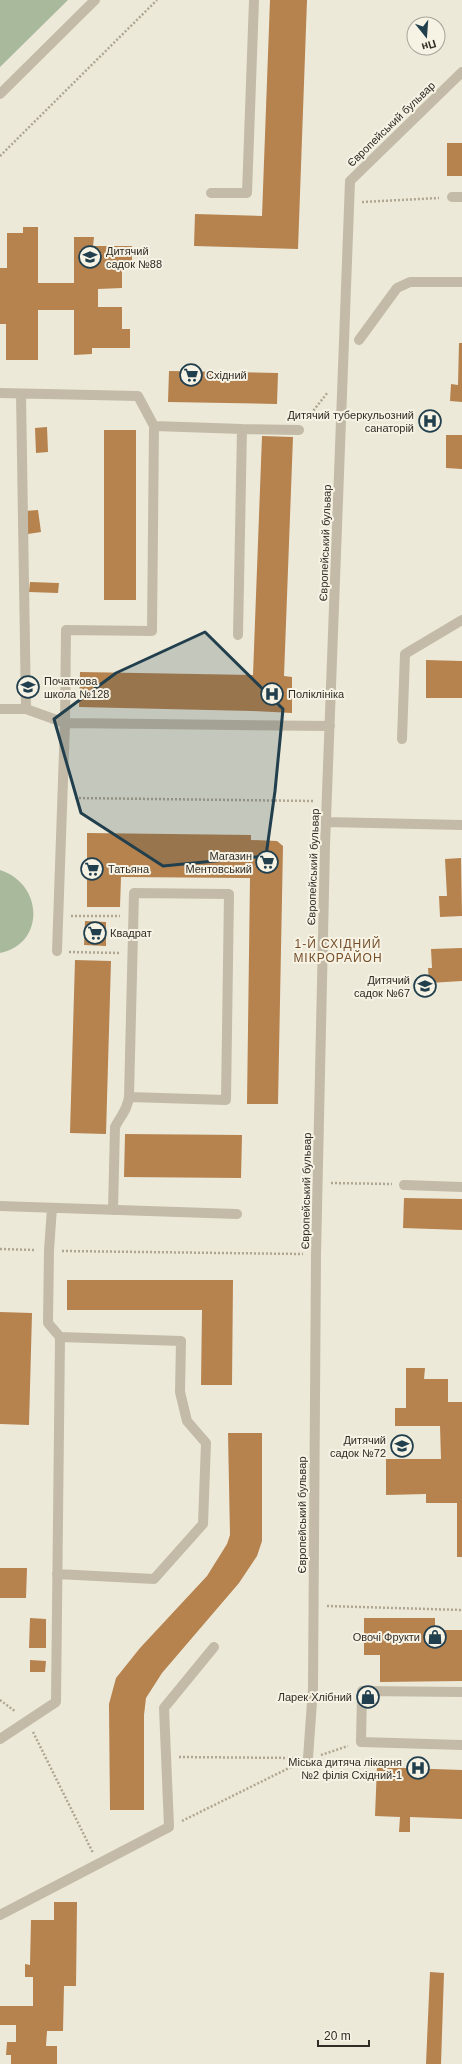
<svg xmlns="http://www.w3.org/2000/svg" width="462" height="2064" font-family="Arial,sans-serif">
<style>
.green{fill:#a8ba9b}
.building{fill:#b6824e}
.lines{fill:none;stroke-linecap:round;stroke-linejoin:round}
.path{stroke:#afa691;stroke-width:2.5;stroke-dasharray:2 2;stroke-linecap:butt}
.minor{stroke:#c3bba7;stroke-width:10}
.marked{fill:#213f4d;fill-opacity:0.2;stroke:#213f4d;stroke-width:3;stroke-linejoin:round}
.labels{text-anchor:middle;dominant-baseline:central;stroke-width:4;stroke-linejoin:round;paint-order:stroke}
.street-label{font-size:11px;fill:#312c26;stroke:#f6f2e4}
.poi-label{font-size:11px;fill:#312c26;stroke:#f6f2e4;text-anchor:end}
.neighbourhood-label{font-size:12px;letter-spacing:1px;fill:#754f2a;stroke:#f6f2e4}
</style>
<rect width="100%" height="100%" fill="#ede9d9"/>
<path class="green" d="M0 0H68L0 67Z
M0 870C44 884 45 944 0 953Z"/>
<path class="building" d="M270 0H307L298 249 194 246 195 214 262 216Z
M447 143H462V176H447Z
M23 227H38V283H74V237H94L93 246H132V264H122V288L98 289V307H122V329H130V348H92V354L74 355V310H38V360H6V324H0V268H7V233H23Z
M459 343H462V402L450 401 451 384 458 385Z
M169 371 278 373 277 404 168 402Z
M47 427 48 452 36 453 35 428Z
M104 430H136V600H104Z
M446 435H462V469L446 468Z
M262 436 293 437 284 676 292 677V713L252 711 79 707 80 672 253 675Z
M38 510 41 532 28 534 25 511Z
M30 582 59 583 58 593 29 592Z
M426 660 462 661V698H426Z
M87 833 251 835V840L277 841 283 846 278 1104H247L250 878 121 877 120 907H87Z
M461 858 462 916 440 917 439 896H447L445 859Z
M85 921 106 922V946L84 945Z
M462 948V981L429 983 428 968H432L431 949Z
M75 960 111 961 106 1134 70 1133Z
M125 1134 242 1135 241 1178 124 1177Z
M404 1198 462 1199V1230L403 1228Z
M67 1280H233L232 1385H201L202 1310H67Z
M0 1312 32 1313 29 1425 0 1424Z
M406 1368H425L424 1379H448V1402H462V1557H457V1503H426V1494L386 1495V1459H441L440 1426H395V1408H406Z
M228 1433H262V1541L257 1556 239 1583 162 1673 146 1698 144 1715V1810H110L109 1704 116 1678 140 1648 207 1576 227 1544 230 1535Z
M0 1568H27L26 1598H0Z
M30 1618 46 1619V1648H29Z
M364 1618H435V1630H462V1681L380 1682V1655H364Z
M30 1660 46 1661 45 1672H30Z
M377 1767 462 1770V1819L410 1817V1832H399L400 1817 375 1816Z
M54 1902H77L76 1986H64L63 2031H47L46 2046H57V2064H11V2055H6L7 2042H16V2025H0V2006H33V1977H25V1964L30 1965 31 1920H54Z
M430 1972 444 1973 441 2064H426Z"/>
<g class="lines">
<path class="path" d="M0 156 157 0
M362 202 439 198
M306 420 328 392
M75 798 314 801
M71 916H120
M69 952 120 953
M331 1183 392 1184
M0 1249 35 1250
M62 1251 303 1254
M327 1606 462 1610
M0 1700 16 1712
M33 1732 93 1853
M321 1755 348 1746
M179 1757 296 1758
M182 1821 297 1764"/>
<path class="minor" d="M0 94 95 0
M211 193H247L254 0
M452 197H462
M359 340 397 288 410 282H462
M0 393 138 396 154 426
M242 429 299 430
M0 709H26L21 394
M26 709 65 723 330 726
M402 739 405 654 462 620
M326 822 462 825
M134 893 229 894 226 1100 129 1097Z
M57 951 65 723 66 630 152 631 154 426 242 429 238 635
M404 1185 462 1187
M0 1206 237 1214
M52 1208 49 1250 48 1323 60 1337
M113 1210 115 1127C121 1115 127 1111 129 1097
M462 1692 362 1691 361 1742 462 1745
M0 1739 56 1702 60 1337 181 1341 180 1392 187 1421 206 1443 203 1524 154 1579 57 1574
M308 1758 313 1688 316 1255 325 846 350 181 462 72
M0 1915 169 1827 164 1708 214 1647"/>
</g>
<path class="marked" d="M205 632 283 709 275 791 266 856 163 866 81 813 54 719 116 673Z"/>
<defs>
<g id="school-ring" transform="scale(1.15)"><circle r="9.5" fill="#f6f2e4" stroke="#213f4d" stroke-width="1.5"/><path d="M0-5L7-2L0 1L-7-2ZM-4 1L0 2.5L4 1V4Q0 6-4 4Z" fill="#213f4d"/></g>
<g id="supermarket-ring" transform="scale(1.15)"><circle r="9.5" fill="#f6f2e4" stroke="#213f4d" stroke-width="1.5"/><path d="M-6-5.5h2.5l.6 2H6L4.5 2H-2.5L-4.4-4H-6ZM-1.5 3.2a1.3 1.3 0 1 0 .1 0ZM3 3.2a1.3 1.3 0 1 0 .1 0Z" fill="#213f4d"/></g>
<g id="hospital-ring" transform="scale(1.15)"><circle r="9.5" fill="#f6f2e4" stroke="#213f4d" stroke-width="1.5"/><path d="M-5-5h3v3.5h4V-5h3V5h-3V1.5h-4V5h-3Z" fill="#213f4d"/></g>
<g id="shop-ring" transform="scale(1.15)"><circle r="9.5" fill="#f6f2e4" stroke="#213f4d" stroke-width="1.5"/><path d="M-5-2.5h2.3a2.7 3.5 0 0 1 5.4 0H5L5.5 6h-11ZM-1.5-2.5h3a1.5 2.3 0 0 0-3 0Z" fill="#213f4d"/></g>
</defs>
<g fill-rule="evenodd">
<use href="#school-ring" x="90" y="257"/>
<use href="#supermarket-ring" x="191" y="375"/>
<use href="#hospital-ring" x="430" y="421"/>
<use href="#school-ring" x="28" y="687"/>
<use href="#hospital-ring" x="272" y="694"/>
<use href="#supermarket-ring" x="267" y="862"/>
<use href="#supermarket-ring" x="92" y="869"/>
<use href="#supermarket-ring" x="95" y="933"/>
<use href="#school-ring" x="425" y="986"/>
<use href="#school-ring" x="402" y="1446"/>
<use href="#shop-ring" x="435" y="1637"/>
<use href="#shop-ring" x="368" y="1697"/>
<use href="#hospital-ring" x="418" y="1768"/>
</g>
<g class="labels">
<g class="street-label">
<text transform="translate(391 124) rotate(-44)">Європейський бульвар</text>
<text transform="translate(325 543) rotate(-88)">Європейський бульвар</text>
<text transform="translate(313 867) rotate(-88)">Європейський бульвар</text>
<text transform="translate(306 1191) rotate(-89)">Європейський бульвар</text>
<text transform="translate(302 1515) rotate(-90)">Європейський бульвар</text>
</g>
<g class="poi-label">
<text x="106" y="251" text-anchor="start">Дитячий<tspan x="106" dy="13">садок №88</tspan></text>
<text x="206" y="375" text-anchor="start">Східний</text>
<text x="414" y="415">Дитячий туберкульозний<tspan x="414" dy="13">санаторій</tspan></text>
<text x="44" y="681" text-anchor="start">Початкова<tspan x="44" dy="13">школа №128</tspan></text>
<text x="288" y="694" text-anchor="start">Поліклініка</text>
<text x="252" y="856">Магазин<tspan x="252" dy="13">Ментовський</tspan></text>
<text x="108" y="869" text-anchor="start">Татьяна</text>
<text x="110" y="933" text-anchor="start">Квадрат</text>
<text x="410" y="980">Дитячий<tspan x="410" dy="13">садок №67</tspan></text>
<text x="386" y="1440">Дитячий<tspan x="386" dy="13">садок №72</tspan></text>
<text x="420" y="1637">Овочі Фрукти</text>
<text x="352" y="1697">Ларек Хлібний</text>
<text x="402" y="1762">Міська дитяча лікарня<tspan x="402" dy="13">№2 філія Східний-1</tspan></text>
</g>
<g class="neighbourhood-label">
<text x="338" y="944">1-Й СХІДНИЙ<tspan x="338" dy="14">МІКРОРАЙОН</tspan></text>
</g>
</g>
<g transform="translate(426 36) rotate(163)"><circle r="19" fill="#f6f2e4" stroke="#a7a398"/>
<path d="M0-3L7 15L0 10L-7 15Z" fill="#213f4d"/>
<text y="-6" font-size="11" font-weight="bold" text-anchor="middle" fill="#312c26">Пн</text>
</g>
<path d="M318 2040v6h51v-6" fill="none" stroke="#312c26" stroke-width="2"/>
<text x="324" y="2040" font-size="12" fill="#312c26" stroke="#f6f2e4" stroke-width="3" paint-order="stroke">20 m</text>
</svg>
